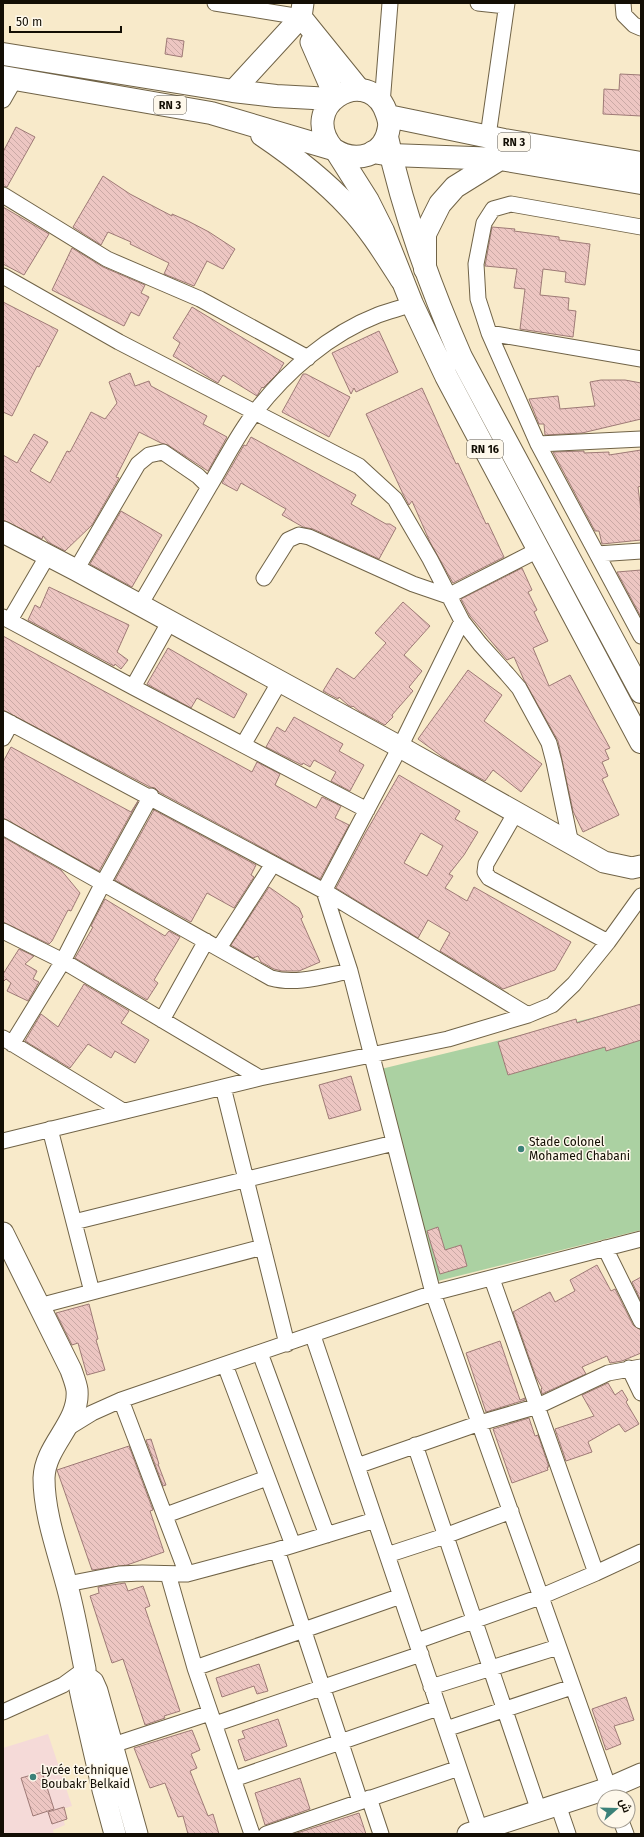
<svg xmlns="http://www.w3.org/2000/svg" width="644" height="1837" font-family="'Fira Sans',Cairo,sans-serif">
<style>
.education{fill:#f5dad8}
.green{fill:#abd1a2}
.building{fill:url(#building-back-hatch);stroke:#9e7a76;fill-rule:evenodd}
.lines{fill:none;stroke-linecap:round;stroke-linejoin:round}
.street-casing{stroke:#706347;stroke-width:17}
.secondary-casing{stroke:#706347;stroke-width:23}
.primary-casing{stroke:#706347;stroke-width:24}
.highway-casing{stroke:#706347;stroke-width:24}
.street{stroke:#fff;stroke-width:15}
.secondary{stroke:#fff;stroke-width:21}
.primary{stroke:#fff;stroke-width:22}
.highway{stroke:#fff;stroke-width:22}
.poi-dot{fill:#3b8179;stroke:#fef8eb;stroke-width:1.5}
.labels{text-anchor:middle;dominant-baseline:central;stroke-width:3;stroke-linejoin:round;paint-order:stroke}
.shield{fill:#fef8eb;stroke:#5a5449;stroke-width:1}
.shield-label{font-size:11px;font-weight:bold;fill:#130e04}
.poi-label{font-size:12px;fill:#130e04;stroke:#fef8eb;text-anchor:start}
</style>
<defs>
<pattern id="building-back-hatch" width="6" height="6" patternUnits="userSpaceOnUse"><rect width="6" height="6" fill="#edc6c2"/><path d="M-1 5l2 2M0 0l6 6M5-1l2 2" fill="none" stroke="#caa9a5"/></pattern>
</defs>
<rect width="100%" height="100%" fill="#f8eaca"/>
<path class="education" d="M48 1734 72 1806 60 1810 65 1825 53 1830 54 1834H3V1748Z"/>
<path class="green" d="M641 1006V1230L434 1282 381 1069Z"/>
<path class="building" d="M167 38 184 41 182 57 165 54Z
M620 74 641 75V116L603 114 604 89 619 90Z
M16 127 35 137 7 187 3 186V152Z
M103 176 130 194 172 216V214L188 221 209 232 235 249 223 269 207 261 194 286 164 274 169 263 130 244 131 242 108 232 101 245 73 227Z
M3 207 49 234 24 275 3 264Z
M492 227 515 229 514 231 559 237V240L590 244 585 285 565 282 566 272 543 269 540 295 569 298 568 310 576 311 573 337 520 329 525 289 514 288 517 269 485 266Z
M72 248 103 267 145 285 141 293 149 297 139 316 131 312 124 326 52 290Z
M3 302 58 330 39 367 37 366 12 416 3 412Z
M192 307 284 363 278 373 263 388 262 387 257 396 223 375 218 383 173 356 180 343 173 338Z
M379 331 398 372 356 392 354 388 351 394 332 353Z
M130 373 135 386 149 381 151 386 207 416 203 424 227 437 208 471 168 445 161 443 139 432 116 477 119 478 92 525 65 551 48 542 43 536 42 539 3 520V455L17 463 34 434 48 442 30 471 50 483 67 451 70 452 91 412 105 419 117 403 109 382Z
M303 374H306L350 397 329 437 282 412Z
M601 380H625L641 383V419L582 433 545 435 544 424H539L529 399 558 396 560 409 595 406 590 382Z
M422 388 456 464 458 463 486 524 488 523 504 557 453 583 430 542 412 501 409 505 403 494 366 414Z
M251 437 356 495 351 504 386 524H390L396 528 379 559 313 529 303 527 282 515 286 509 241 483 237 491 222 483 244 445 246 446Z
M641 450V486L638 487 641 511V540L602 544 599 531H595L553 452 584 451V453L609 452V455Z
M121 511 162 535 132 587 90 564Z
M522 568 532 590 528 592 537 610 534 612 548 641 533 648 549 686 570 675 610 748 605 750 609 759 602 762 608 776 602 779 619 815 583 832 573 811 558 741 524 680 514 657 507 660 470 616 461 599Z
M641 570V617L617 572Z
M49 587 129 625 117 652 128 660 121 669 115 664 114 666 28 620 35 605 40 608Z
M403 602 430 626 404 655 422 671 409 687 413 691 392 715 393 717 385 725 359 711 353 706 352 707 348 705 339 697 338 699 323 691 337 668 354 679 386 643 375 633Z
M3 636 252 772 257 762 280 774 275 785 316 808 322 797 341 806 335 818 349 825 320 879 159 792 155 788 150 787 3 710Z
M168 648 247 694 234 718 197 698 191 708 147 684Z
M468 670 502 695 484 721 542 764 521 792 493 770 485 781 444 758 418 739Z
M294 717 343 744 339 751 364 765 350 791 331 781 336 772 314 760 310 767 303 763 302 765 266 747 277 727 285 732Z
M11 747 131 812 138 801 99 871 3 818V762Z
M399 775 460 811 455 819 478 832 464 855 449 874 453 876 445 888 467 901 474 887 571 942 555 970 503 989 440 951 450 933 428 920 418 938 336 888 366 832ZM421 833 443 846 427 876 404 863Z
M154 810 256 865 251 875 254 877 234 908 207 893 191 922 115 880Z
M3 837 61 870 80 893 71 911 68 910 52 941 49 944 3 922Z
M269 887 299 908 303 917 301 919 320 962 299 971H282L274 969 261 962 258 956 253 958 231 945Z
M105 899 165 936 169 931 180 937 154 980 158 983 147 1000 75 958 93 927 91 926Z
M19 949 34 956 25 964 37 971 33 979 39 982 28 1001 7 991 11 983 6 979 3 982V974Z
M84 984 129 1011 121 1023 149 1040 135 1063 115 1051 111 1058 88 1044 70 1068 25 1041 41 1014 58 1027Z
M641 1004V1040L606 1051 605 1047 508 1075 498 1042 576 1019 577 1023Z
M351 1076 361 1110 329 1119 319 1085Z
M438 1227 445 1250 461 1245 467 1266 440 1274 427 1231Z
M597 1265 611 1291 615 1289 633 1325 641 1330V1353L622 1361 610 1363 607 1356 582 1367 586 1374 542 1394 541 1389 542 1388 536 1377 513 1312 550 1292 555 1302 575 1291 570 1280Z
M641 1277V1301L632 1282Z
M89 1304 98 1339 96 1340 105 1370 87 1375 78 1343 72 1345 56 1313Z
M500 1341 520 1400 525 1398V1400L486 1412 466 1353Z
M608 1383 615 1395 622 1390 628 1400 626 1402 639 1424 625 1432 619 1424 588 1442 592 1452 566 1461 555 1429 594 1416 582 1395Z
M529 1418 535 1436 538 1435 549 1467H547L548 1470 512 1483 493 1429Z
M151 1439 159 1464H158L166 1485 163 1486 146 1440Z
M129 1446 153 1510 150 1511 164 1552 127 1565 92 1570 57 1470Z
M125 1583 128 1591 143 1586 150 1606 145 1608 180 1711 164 1716 165 1718 145 1725 123 1659 112 1663 90 1596 99 1593 98 1587Z
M259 1664 268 1691 257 1694 254 1686 222 1697 216 1678Z
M626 1697 634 1720 614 1726 621 1744 606 1750 592 1709Z
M278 1719 287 1746 245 1761 238 1740 245 1738 242 1731Z
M192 1730 200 1750 191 1754 197 1768 190 1771 208 1816 213 1814 219 1834H188L183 1816 178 1817 165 1783 150 1788 134 1748Z
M42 1772 54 1809 33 1816 21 1778Z
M300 1778 310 1809 265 1825 255 1793Z
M64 1807 67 1819 52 1824 48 1812Z
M359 1813 366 1834H294L316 1827Z"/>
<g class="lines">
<g class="street-casing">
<path id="street" d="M215 3 301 17
M478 3 506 6
M623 3 624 15 634 25 641 28
M3 100 15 79
M382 104 390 3
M488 136 507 3
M3 195 107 259 200 299 308 358
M641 227 511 204 493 209 484 223 476 264 478 299 489 333 538 444 641 636
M3 276 119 342 359 466 395 499 430 559 462 621 480 644 507 674 519 688 549 743 554 762 571 844
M489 333 641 359
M538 444 641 439
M209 487C224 462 237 435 255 412 286 372 329 334 378 315 389 311 401 308 412 304
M597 554 641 551
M76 570 138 464 149 455 163 452 198 476 209 487 140 605
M264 578 288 540 299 535 309 537 413 584 448 596 538 550
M3 617 133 687 367 810
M10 620 48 555
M462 621 400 747 324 891 350 971 433 1293 612 1797
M133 687 170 621
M3 719 324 891 528 1015
M3 738 11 723
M243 745 280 681
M516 812 486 864 485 872 489 878 608 942
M3 827 271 978C296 985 324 976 350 971
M3 931 63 961 260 1078
M219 948 273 864
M162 1020 206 941
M3 1038 123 1111
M12 1044 63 961 103 883 151 796
M223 1087 287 1344
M50 1129 92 1292
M3 1141 260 1078 448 1039 528 1015 552 1005 574 984 608 942 641 896
M74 1222 394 1143
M605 1248 641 1321
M492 1279 596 1573 641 1552
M39 1306 263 1247
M313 1336 480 1830
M260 1353 327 1535
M225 1365 293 1545
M629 1368 641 1393
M121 1400 187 1574
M66 1429 92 1413 121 1400 433 1293 641 1239
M415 1445 539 1811
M357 1466 480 1423 538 1406 608 1373 641 1367
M166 1515 267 1478
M277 1550 360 1801
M387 1555 445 1536 511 1511
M168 1574 195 1668 252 1834
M67 1584 119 1574 142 1573 187 1574 277 1550 375 1520
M417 1641 540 1597 596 1573
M195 1668 401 1596
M431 1687 558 1647
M3 1712 63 1685 85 1669
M215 1724 421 1654
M446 1729 572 1687
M113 1745 210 1713
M234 1779 438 1708
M369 1798 381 1834
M558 1805 568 1834
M621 1821 626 1834
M266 1834 459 1768"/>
</g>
<g class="secondary-casing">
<path id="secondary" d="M301 17 360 90
M311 42 335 97
M233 91 301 17 303 3
M3 532 76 570 400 747 604 862 632 868 641 866
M3 1233 71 1370C73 1376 76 1383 77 1390 80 1423 45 1445 44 1478 44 1513 57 1548 66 1582 74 1610 79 1640 85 1669V1676L80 1689 83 1703 103 1790 115 1834
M85 1676 93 1682 97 1691 137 1834
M468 1834 609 1788 641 1774"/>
</g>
<g class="primary-casing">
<path id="primary" d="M387 137C403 213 430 286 461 357L641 692
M337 152 368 201 383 231 412 304 446 376 641 742"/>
</g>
<g class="highway-casing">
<path id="highway" d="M3 54 233 91 276 96 332 99
M3 77 211 113 333 149C355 164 385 157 389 127 390 120 387 114 384 107 363 66 297 106 333 149
M388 116 504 140 641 163
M262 135C293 156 323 179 349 207 369 228 385 254 401 279
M373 152 391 155 500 159 641 183
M425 269V234L440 204 455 187 500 159"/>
</g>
<use href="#street" class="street"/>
<use href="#secondary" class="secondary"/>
<use href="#primary" class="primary"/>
<use href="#highway" class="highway"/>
</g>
<g class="poi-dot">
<circle cx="521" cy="1149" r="4"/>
<circle cx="33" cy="1777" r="4"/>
</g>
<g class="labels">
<g class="shield">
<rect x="154" y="96" width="32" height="18" rx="3"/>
<rect x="498" y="133" width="32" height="18" rx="3"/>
<rect x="467" y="440" width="36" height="18" rx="3"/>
</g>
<g class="shield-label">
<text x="170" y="105">RN 3</text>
<text x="514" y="142">RN 3</text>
<text x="485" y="449">RN 16</text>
</g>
<g class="poi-label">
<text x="529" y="1142">Stade Colonel<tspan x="529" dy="14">Mohamed Chabani</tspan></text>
<text x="41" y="1770">Lycée technique<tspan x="41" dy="14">Boubakr Belkaid</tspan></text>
</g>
</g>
<rect width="644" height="1837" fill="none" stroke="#130e04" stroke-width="8"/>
<g transform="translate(616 1809) rotate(70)"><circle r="19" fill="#fef8eb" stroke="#a09a8f"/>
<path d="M0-3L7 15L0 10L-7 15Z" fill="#3b8179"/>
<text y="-6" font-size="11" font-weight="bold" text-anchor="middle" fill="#130e04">ش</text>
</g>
<path d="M10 26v6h111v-6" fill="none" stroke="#130e04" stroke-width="2"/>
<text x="16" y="26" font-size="12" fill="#130e04" stroke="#fef8eb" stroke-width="3" paint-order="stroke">50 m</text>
</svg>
